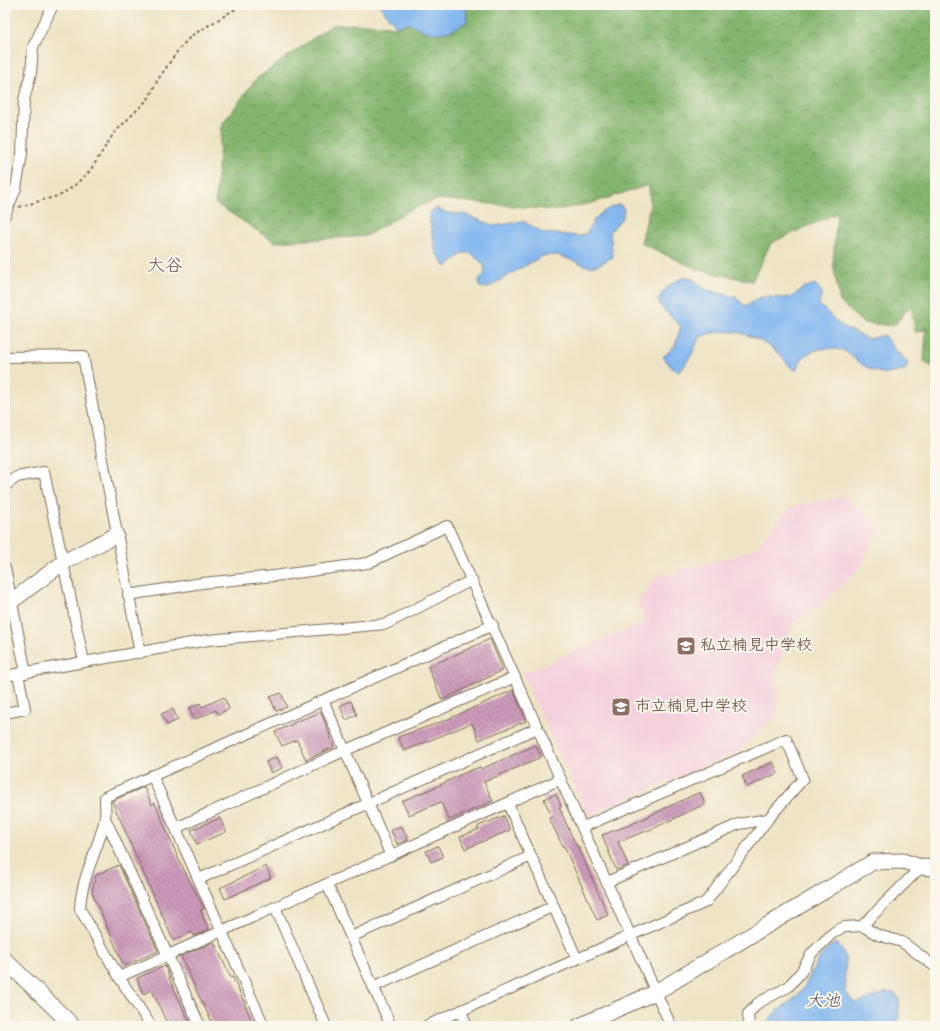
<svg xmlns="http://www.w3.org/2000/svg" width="940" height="1031" font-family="'Indie Flower','Klee One',sans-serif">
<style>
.built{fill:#f4cfdc}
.forest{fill:url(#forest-crowns);stroke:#607046}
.water{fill:#80b6ef;stroke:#5e7086}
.building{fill:url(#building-back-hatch)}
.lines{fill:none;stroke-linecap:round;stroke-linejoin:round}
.street-casing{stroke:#7a6b58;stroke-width:12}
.secondary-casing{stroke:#7a6b58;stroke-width:17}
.path{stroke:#7a6b58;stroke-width:2;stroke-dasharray:3 3;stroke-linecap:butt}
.street{stroke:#fff;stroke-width:10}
.secondary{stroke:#fff;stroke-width:15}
.labels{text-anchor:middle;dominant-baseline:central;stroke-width:4;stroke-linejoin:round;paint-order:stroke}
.education-label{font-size:16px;font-weight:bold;fill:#785e54;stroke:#fbf7ec;text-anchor:start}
.water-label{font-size:17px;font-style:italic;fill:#50545d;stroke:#fbf7ec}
.quarter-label{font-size:18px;fill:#6e5155;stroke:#fbf7ec}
</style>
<defs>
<pattern id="forest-crowns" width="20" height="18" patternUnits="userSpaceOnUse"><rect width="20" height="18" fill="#84b56e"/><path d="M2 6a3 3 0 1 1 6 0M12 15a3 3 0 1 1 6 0" fill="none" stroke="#6d935a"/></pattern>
<pattern id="building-back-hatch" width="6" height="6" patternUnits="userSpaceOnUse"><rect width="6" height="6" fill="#cc9aba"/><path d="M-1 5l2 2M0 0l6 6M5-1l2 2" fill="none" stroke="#a77e97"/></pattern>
</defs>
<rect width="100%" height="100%" fill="#fbf7ec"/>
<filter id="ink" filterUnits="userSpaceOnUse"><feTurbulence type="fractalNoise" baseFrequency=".025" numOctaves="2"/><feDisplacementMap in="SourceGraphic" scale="8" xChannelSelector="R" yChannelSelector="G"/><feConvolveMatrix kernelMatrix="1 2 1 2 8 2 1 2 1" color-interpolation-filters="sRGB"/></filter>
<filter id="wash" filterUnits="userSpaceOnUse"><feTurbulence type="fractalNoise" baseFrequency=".012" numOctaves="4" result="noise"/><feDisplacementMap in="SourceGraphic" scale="16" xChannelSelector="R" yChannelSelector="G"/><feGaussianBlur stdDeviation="0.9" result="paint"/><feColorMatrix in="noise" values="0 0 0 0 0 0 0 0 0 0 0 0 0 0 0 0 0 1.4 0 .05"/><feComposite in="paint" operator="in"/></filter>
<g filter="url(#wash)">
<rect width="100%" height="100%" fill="#eee4c5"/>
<path class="built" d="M845 496 879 526 860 569 821 605 793 622 776 670 777 717 735 753 588 815 522 674 645 622 637 602 658 576 734 556 756 548 790 507Z"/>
<path class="forest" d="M466 5H935V368L924 362 926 330 915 332 911 305 894 326 863 323 840 302 833 263 837 213 771 243 752 281 699 270 641 243 650 206 649 185 592 203 555 210 439 199 409 210 366 236 275 242 215 203 222 124 256 79 332 25 366 24 397 27 408 23 430 33 467 22Z"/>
<path class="water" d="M379 5H466L467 21C459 28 443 35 432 33 424 32 415 26 408 23L397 27Z
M617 205H621L624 210 622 218 610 232 613 257 598 265 590 267 558 255 542 256 487 288 479 287V280L485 274 484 265 471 253H463L446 267 436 253 429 217V213L436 208 447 213 464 214 495 226 523 221 543 233 580 236 587 233C595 216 600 212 617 205Z
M685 277H690L707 290 735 297 745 306C752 304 755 298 762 297L791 298 803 288 815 284 822 292 819 304 840 325 868 339 884 335 893 348 908 362 906 369C886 378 871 372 855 359 851 356 846 351 842 350 823 346 802 349 797 370 789 369 785 359 779 354 756 334 727 324 699 338L692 354 681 371 673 369 663 357 675 346 681 326 662 308 658 300C665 287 672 283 685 277Z
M837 943C840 947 844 952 845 957 847 974 839 994 857 1003L887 992 895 993 899 999V1023L901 1026H767C771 1011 787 1006 797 996 812 980 815 952 837 943Z"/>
<g id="blocks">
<path class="building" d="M490 639 503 670 442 700 428 667Z
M513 690 526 721 479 740 472 723 404 751 398 737 444 721Z
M281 693 287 707 276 711 270 697Z
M224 697 229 709 218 714 216 710 194 720 189 708 200 703 202 707Z
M351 701 357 715 346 720 340 706Z
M173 709 178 720 167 725 161 714Z
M321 712 334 747 306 760 297 740 282 746 275 732 293 724V723Z
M536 745 541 757 484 782 493 801 449 820 441 802 409 815 402 801 438 786 464 773 480 767 481 769Z
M277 757 282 768 271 773 266 762Z
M773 762 778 773 747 787 742 776Z
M144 787 152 805 155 803 178 858 204 909 200 910 209 930 194 936 192 932 173 940 112 801Z
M700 792 705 804 654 828 618 842 628 865 616 870 602 835 630 825Z
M556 794 561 806 559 807 569 830 577 847 578 846 608 915 597 920 564 846 563 847 549 818 552 817 544 799Z
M504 816 510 830 465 849 460 837 479 829 478 826Z
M220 818 226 832 197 844 191 830Z
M402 826 408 840 397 844 391 830Z
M438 846 443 857 431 862 426 851Z
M119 865 158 951 124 966 92 892 96 875Z
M266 866 271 878 225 899 220 888Z
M214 942 231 978 233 977 254 1026H214L196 990 181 956Z
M165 966 171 982 191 1026H168L152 990 143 994 137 978Z"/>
</g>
</g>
<g filter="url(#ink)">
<use href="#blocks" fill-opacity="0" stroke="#7a6b58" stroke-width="1"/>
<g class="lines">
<g class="street-casing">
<path id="street" d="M5 215 16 188 22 154 24 100 31 73 33 47 53 5
M5 357 83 356 140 653
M5 486 17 477 44 472 84 662 5 676
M5 568 26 673
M128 595 202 583 274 576 368 563 447 526 671 1026
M84 662 208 640 386 624 472 580
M323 700 391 856
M5 713 25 709 18 674
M152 775 264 1026
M508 804 577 959
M105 818 200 1026
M176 828 346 750 515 677
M199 879 537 728
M607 882 739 824 768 819
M327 884 391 1026
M275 907 326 1026
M862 926 878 935 902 942 933 965
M351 937 531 856
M119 977 561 779
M373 987 554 906
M461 1011 467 1026
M151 1026 119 977 80 909C81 877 99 849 105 818 106 812 105 804 105 797L493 625
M426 1026 706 902 768 819 803 779 786 739 583 827
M749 1026 748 1014 758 1003 788 987 801 972 812 953 834 932 844 927 862 926 921 867"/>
</g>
<g class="secondary-casing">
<path id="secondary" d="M5 606 64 562 116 535
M5 960 73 1026
M579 1026 656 992 873 862 903 861 921 867 935 868"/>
</g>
<path class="path" d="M19 207 61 195 75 185 90 171 114 133 149 98 157 81 179 49 191 36 242 5"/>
<use href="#street" class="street"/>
<use href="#secondary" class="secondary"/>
</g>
</g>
<defs>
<g id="school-square" transform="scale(1)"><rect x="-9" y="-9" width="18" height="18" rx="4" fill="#8d6e63" stroke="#fbf7ec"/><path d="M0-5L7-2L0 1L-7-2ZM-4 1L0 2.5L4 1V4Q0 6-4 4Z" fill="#fff"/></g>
</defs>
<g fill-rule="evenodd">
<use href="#school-square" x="686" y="646"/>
<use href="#school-square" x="621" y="707"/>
</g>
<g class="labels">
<g class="education-label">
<text x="700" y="646">私立楠見中学校</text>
<text x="635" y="707">市立楠見中学校</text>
</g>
<g class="water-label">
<text x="823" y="1001">大池</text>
</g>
<g class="quarter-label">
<text x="165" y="267">大谷</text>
</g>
</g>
<rect width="940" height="1031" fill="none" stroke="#fbf7ec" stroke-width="20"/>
</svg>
